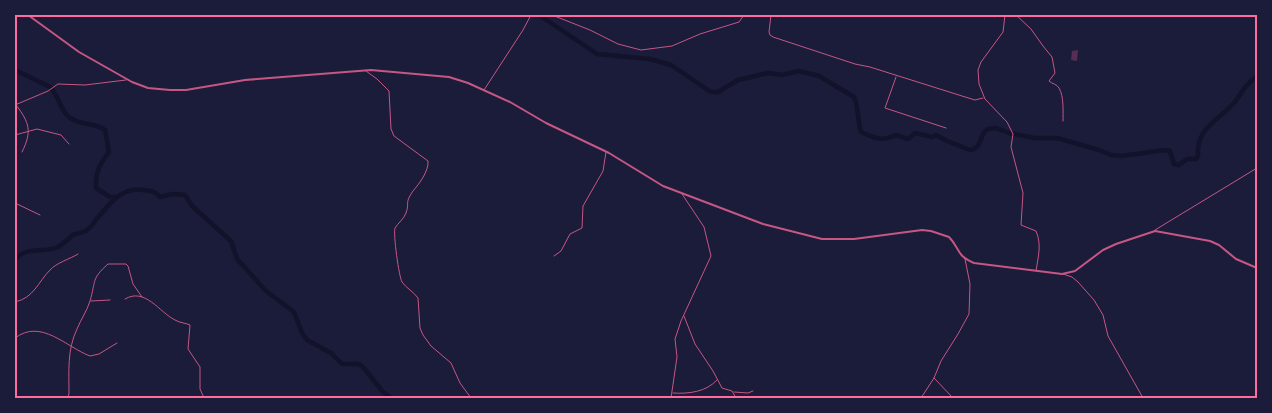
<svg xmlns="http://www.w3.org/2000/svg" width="1272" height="413" font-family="'Open Sans',sans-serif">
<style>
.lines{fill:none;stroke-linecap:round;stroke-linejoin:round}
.river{stroke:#12122b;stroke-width:4.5}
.building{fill:#542f53}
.minor{stroke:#c65784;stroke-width:1}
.tertiary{stroke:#c65784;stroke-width:2}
.neatline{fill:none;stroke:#ff6b9d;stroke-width:2}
</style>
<rect width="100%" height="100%" fill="#1b1b3a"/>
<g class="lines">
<path class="river" d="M539 15 597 54 650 59 671 65 711 92H718L738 80 768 73 782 75 799 71 819 76 854 97C858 104 858 123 861 132 875 138 881 142 896 135L908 139 915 133 932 137 936 135 947 141 970 150 974 149 978 146 984 132 988 129 996 128 1009 133 1035 138H1057L1099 150 1111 155 1121 156 1165 150 1170 151 1174 164 1179 165 1187 159H1196L1198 155C1196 128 1219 120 1234 103 1243 92 1244 85 1257 77
M15 70 50 87C59 96 60 110 69 117 82 127 93 121 105 130L109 152C100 164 95 172 96 188L110 197H116
M15 259C29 245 42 254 58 247 63 244 68 239 73 235 77 233 83 233 87 230 90 228 93 224 95 221 108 206 121 186 143 190 151 191 155 191 160 197L172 194 185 195 192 206 231 241 237 259 266 291 294 312 302 333 307 340 331 353 342 364H359L363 367 383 392 391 398"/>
</g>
<path class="building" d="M1078 50 1077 61 1071 60 1072 51Z"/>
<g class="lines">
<path class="minor" d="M552 15 590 30 618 44 641 50 672 46 700 34 739 22 744 15
M771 15 769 32 770 35 773 37 855 64 870 67 962 96 975 100 983 98
M1005 15 1003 32 981 62 978 70 979 84 985 99 1007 122 1013 134 1011 147 1023 193 1021 225 1036 231C1042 245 1038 257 1036 271
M1016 15 1031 29 1043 46 1052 57 1055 73 1049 81C1052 84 1057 84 1059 88 1064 96 1063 112 1063 121
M366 71 377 79 389 91 391 129 394 136 428 161C429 171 419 184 413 191 404 204 410 202 406 213 404 219 398 223 395 228 393 234 399 277 402 282 406 288 414 292 418 298L420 328 423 335 431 346 451 363 460 383 471 398
M896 77 885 108 946 128
M484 90 523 30 531 15
M15 105 48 91 58 84 85 85 126 80
M16 105C30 123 32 132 22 152
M15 135 37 129 61 135 69 144
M15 203 40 215
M1155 230 1257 168
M554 256 561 251 570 234 582 228 583 206 603 171 606 152
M1063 274 1072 277 1078 282 1094 300 1103 315 1108 336 1143 398
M125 299C145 287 159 312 175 320 180 323 186 323 190 325L188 349 200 367V389L204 398
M91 301 110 300
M15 302C34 298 38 282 50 270 56 263 70 259 78 254
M684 316 695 344 713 371 722 388 732 391 736 398
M15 338C41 318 66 347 90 356L99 354 117 343
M934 378 953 398
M734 392 748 393 753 391
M673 393C689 394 706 392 717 380
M68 398 69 393C69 371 67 350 77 329 81 319 87 311 90 301 96 281 91 279 108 264H126L128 266 133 284 142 297
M671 398 677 357 675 339 681 321 711 256 704 227 682 194
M921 398 934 378 941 361 958 334 969 314 970 284 965 259"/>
<path class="tertiary" d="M28 15 79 52 132 82 148 88 170 90H186L245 80 371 70 449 77 468 83 510 102 546 123 609 153 663 186 763 224 822 239H854L922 230 931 231 949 237C960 248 956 256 974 263L1062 274 1075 271 1103 250 1116 244 1155 231 1210 241 1219 245 1236 259 1257 268"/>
</g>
<rect width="1272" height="413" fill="none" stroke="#1b1b3a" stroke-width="32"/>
<rect x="16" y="16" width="1240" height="381" class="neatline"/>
</svg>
